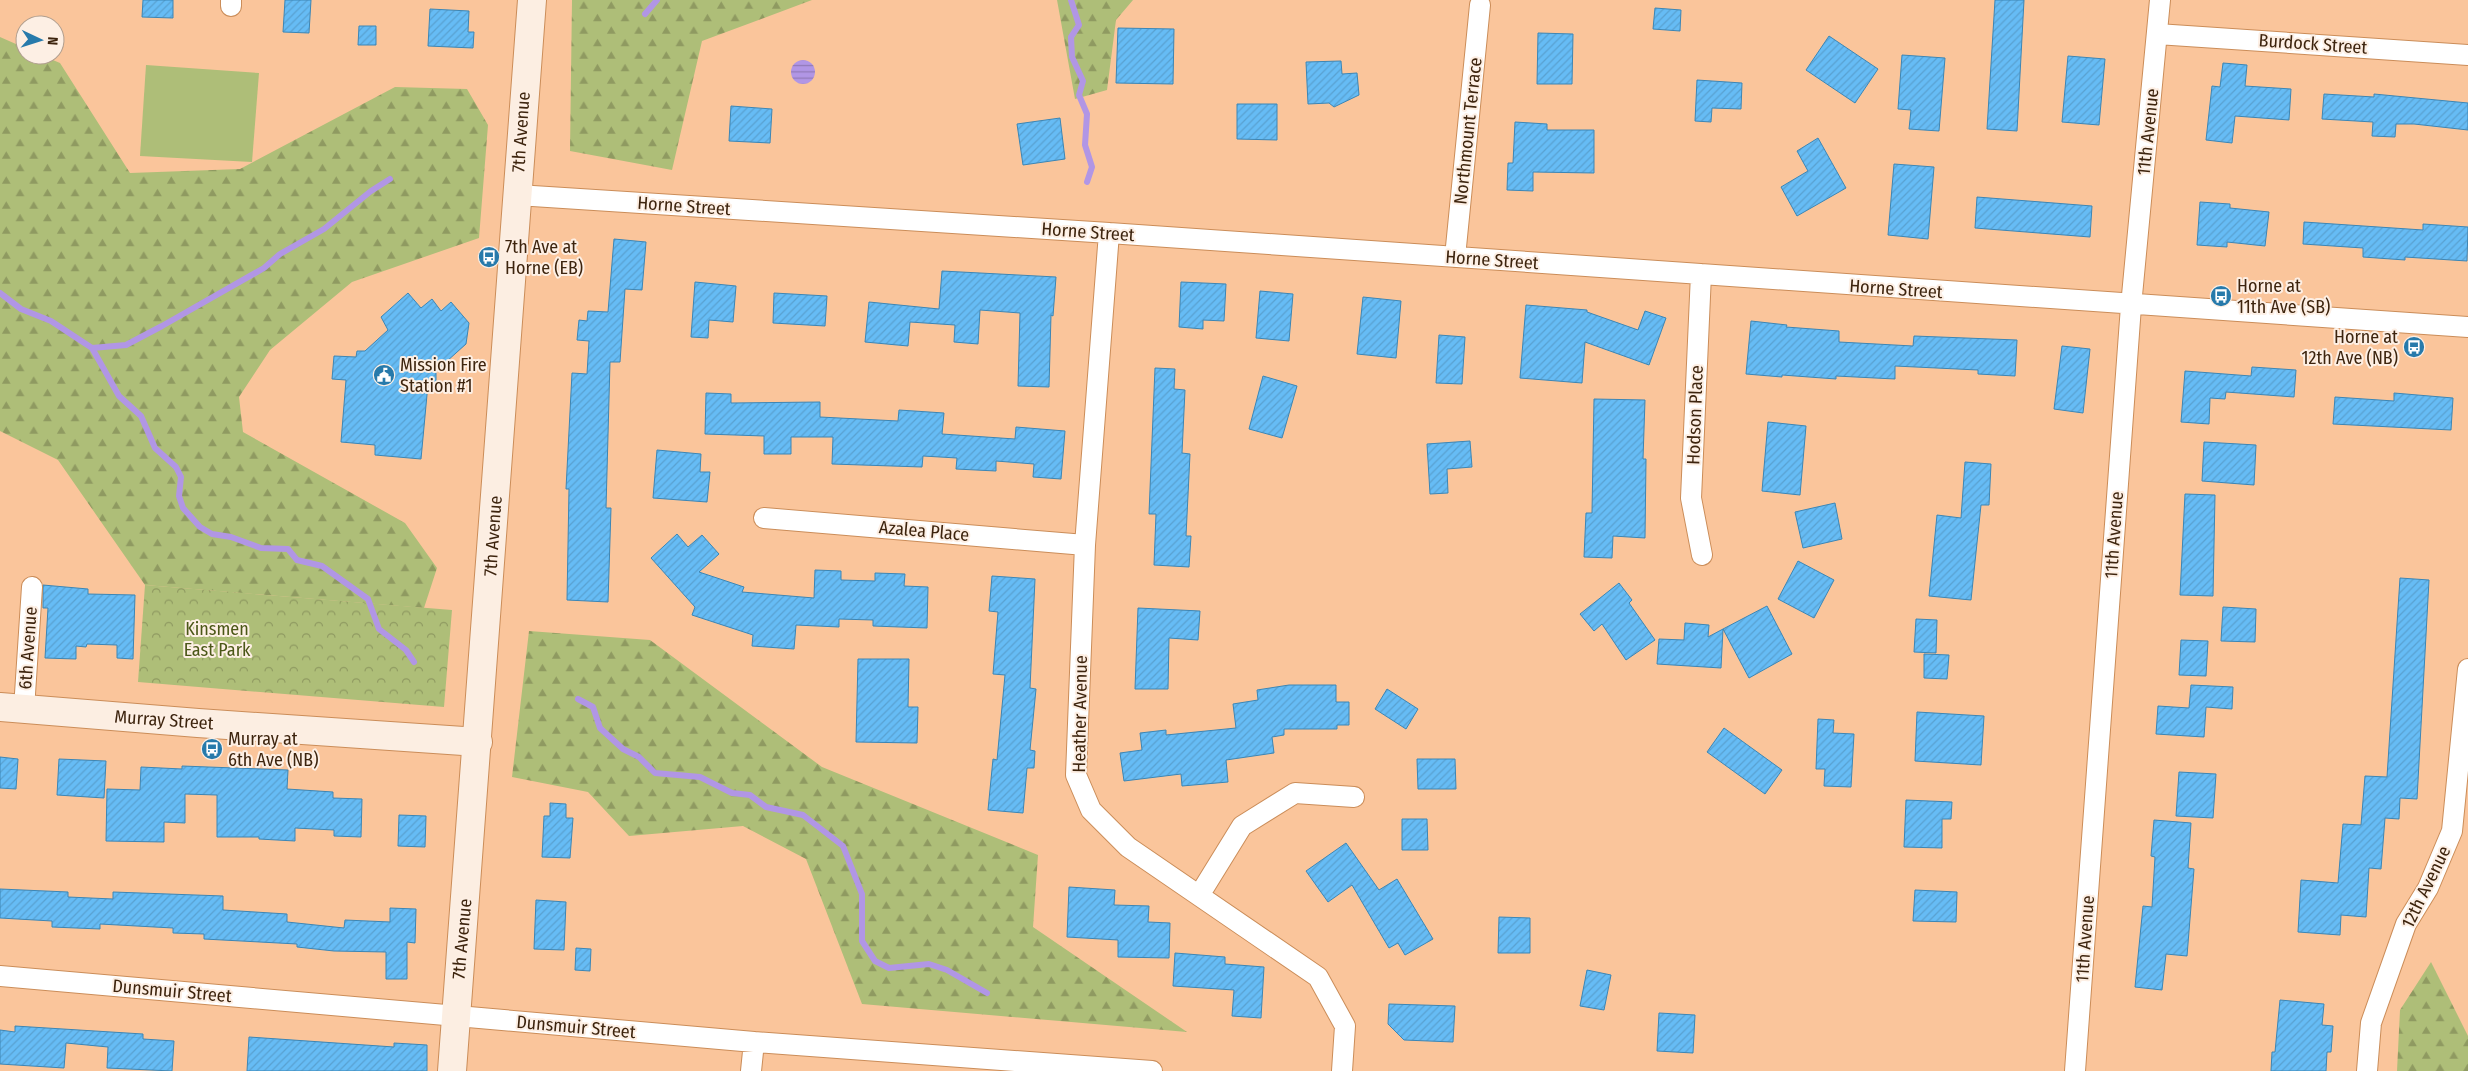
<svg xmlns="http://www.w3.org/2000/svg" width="2468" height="1071" font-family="'Fira Sans Condensed',sans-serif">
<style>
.forest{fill:url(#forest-firs)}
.park{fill:url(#park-crowns)}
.pitch{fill:#aebe78}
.water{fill:url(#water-rules)}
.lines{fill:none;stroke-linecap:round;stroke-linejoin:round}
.stream{stroke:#b196e5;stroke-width:6}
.building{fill:url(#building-hatch);stroke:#3c86b5}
.street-casing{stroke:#cb8d59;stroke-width:22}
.secondary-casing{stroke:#cb8d59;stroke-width:30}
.street{stroke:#fff;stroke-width:20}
.secondary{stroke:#fceee2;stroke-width:28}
.labels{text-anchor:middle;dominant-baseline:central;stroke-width:4;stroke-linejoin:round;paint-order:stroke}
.street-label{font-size:18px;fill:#3d240e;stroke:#fdefe4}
.poi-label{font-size:18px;fill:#3d240e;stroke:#fdefe4;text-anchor:start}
.park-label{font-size:18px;fill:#4b5717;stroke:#fdefe4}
</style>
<defs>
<pattern id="forest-firs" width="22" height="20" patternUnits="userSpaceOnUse" patternTransform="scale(1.25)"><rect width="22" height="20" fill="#aebe78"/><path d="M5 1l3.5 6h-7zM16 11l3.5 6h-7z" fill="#8f9a61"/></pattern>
<pattern id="park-crowns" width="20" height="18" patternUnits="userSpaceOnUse" patternTransform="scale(1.25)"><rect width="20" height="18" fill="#aebe78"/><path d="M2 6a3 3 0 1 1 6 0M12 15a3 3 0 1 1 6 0" fill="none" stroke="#8f9a61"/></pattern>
<pattern id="water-rules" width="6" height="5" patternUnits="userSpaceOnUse" patternTransform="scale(1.25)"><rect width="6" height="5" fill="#b196e5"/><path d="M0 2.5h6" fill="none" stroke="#917ab8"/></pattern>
<pattern id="building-hatch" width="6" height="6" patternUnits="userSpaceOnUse" patternTransform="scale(1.25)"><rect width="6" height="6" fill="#66bcf5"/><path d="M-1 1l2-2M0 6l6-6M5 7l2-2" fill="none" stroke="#59a1d1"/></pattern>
</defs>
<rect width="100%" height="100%" fill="#fac59b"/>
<path class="forest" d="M572 0H812L702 41 672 170 570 151Z
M1057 0H1133L1116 20 1107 90 1075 99Z
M0 37 25 48V55H41L60 63 130 173 240 169 395 87 467 89 488 125 479 238 352 282 270 350 239 397 243 432 405 523 437 568 424 608 145 585 58 460 0 431Z
M529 631 650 640 822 767 1038 855 1033 927 1187 1032 862 1004 806 859 743 826 629 836 588 792 512 777Z
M2431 962 2468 1036V1071H2397L2400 1010Z"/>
<path class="park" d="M145 585 452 610 444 707 138 682Z"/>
<path class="pitch" d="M146 65 259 73 252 162 140 156Z"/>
<path class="water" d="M791 72a12 12 0 1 1 24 0a12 12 0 1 1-24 0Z"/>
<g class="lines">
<path class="stream" d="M1071 0 1079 25 1071 37 1072 57 1083 81 1079 95 1087 114 1085 145 1092 167 1087 182
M645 14 657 0
M0 293 21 309 51 321 92 348 119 396 141 416 155 448 176 467 181 477 179 496 183 508 200 527 212 534 231 537 261 548 288 549 297 560 322 566 368 599 379 629 406 650 414 662
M92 348 126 345 162 326 264 268 280 254 324 229 371 191 390 179
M578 699 593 707 600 728 623 749 639 757 655 773 700 777 732 793 750 795 766 807 803 815 843 846 862 894V941L875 961 889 968 929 964 947 970 987 993"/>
</g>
<path class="building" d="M143 0H173V18L142 17Z
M285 0H311L309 33 283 32Z
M1995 0H2024L2017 131 1987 129Z
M1655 8 1681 10 1680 31 1653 29Z
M430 9 469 11 468 32H474L473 48 428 46Z
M359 26H376V45H358Z
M1118 28 1174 29 1173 84 1116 83Z
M1538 33 1573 34 1572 84H1537Z
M1829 36 1878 69 1855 103 1806 70Z
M1902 55 1945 58 1939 131 1909 129 1911 110 1898 109Z
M2068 56 2105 59 2099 125 2062 122Z
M1341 61 1342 74 1357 73 1359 95 1334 107 1329 103 1308 104 1306 62Z
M2223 63 2247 65 2245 86 2291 89 2289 120 2235 116 2232 143 2206 140 2212 86 2220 87Z
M1697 80 1742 83 1741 109 1712 108 1711 122 1695 121Z
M2324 94 2374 97V94L2468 103V130L2414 124H2396L2395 137 2372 136 2373 122 2322 119Z
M1237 104H1277V140L1237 139Z
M731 106 772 109 770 143 729 141Z
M1060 118 1065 159 1023 165 1017 124Z
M1515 122 1547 124V130H1594V173L1533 172V191L1507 190 1508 163H1513Z
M1818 138 1846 188 1797 216 1781 187 1808 171 1797 151Z
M1894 164 1934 167 1928 239 1888 235Z
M1977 197 2092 206 2090 237 1975 228Z
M2200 202 2230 204V208L2269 212 2265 246 2227 242V247L2197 245Z
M2304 222 2423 230V224L2468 227 2467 261 2405 257V260L2363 257V248L2303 244Z
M614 239 646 242 642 290 625 289 620 362H610L606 508H611L608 602 567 600 569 489H566L572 373 587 374 589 341 577 340 579 320 587 321 588 311 608 312Z
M942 271 1056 277 1053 316 1051 315 1049 387 1018 386 1020 313 980 310 978 344 954 342 955 325 910 322 908 346 865 342 869 302 939 309Z
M695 282 736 286 733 322 709 320 708 338 691 337Z
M1181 282 1226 284 1224 321 1203 320V329L1179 327Z
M1260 291 1293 294 1289 341 1256 338Z
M408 293 421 308 432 299 441 311 451 302 469 323 466 344 436 371V385L428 384 421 459 375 455V445L341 442 346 380 332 379 334 356 356 357 357 351H365L388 330 381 317Z
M774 293 827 296 825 326 773 323Z
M1363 297 1401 301 1396 358 1357 354Z
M1526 305 1587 310V312L1638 330 1645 311 1666 318 1649 365 1585 342 1582 383 1520 378Z
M1751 321 1787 325 1786 327 1839 331V342L1913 346 1914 336 2017 340 2015 376 1978 374V370L1895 366V379L1836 376V379L1782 375V377L1746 374Z
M1439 335 1465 337 1462 384 1436 383Z
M2062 346 2090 349 2083 413 2054 409Z
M2252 367 2296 370 2294 397 2226 392 2225 399 2210 398 2209 424 2181 422 2185 371 2251 376Z
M1155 368 1175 369 1174 389 1185 390 1182 453 1190 454 1186 536H1191L1189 567 1154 565 1156 514H1149Z
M1263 376 1297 386 1282 438 1249 429Z
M706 393 731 394V403L820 402V417L898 421 899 410 944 413 942 434 1015 439 1016 427 1065 431 1061 479 1033 477 1034 464 996 461V471L956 469 957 458 923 456 922 467 832 464 833 437H791V454H764V436L705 434Z
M2394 393 2453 398 2451 430 2333 424 2335 397 2394 401Z
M1594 399 1645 400 1643 459H1646L1645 538 1613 536 1612 558 1584 557 1586 513H1592Z
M1768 422 1806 426 1800 495 1762 491Z
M1470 441 1472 467 1447 469 1448 493 1430 494 1427 444Z
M2204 442 2256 445 2254 485 2202 481Z
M657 450 701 454 700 472H710L707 502 653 498Z
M1965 462 1991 464 1989 505H1981L1971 600 1929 596 1937 515 1961 518Z
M2185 494 2215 495 2213 596 2180 595Z
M1835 503 1842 539 1803 548 1795 512Z
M677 534 688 547 702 535 719 554 699 572 744 587 742 592 814 598 815 570 841 571V580L875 581V573L905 574 904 586 928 587 927 628 873 626V620L839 619V627L796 625 794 649 752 646 753 635 692 615 695 607 651 558Z
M1798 561 1834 580 1814 618 1778 599Z
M992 576 1035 579 1030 688 1036 689 1030 750 1035 751 1034 768H1027L1023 813 988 810 993 759 997 760 1005 675 993 674 998 612 989 611Z
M2400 578 2429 580 2417 799 2400 798 2399 819 2385 818 2381 869 2369 868 2366 917 2341 915 2340 935 2298 932 2301 880 2338 883 2343 824 2361 825 2365 776 2387 777Z
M1619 583 1632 600 1629 603 1655 640 1626 660 1602 624 1594 631 1580 614Z
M43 585 88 589V594L135 595 133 659 117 658V645L87 644 86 647 76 646V659L45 658 48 608H43Z
M1767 606 1792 654 1749 678 1723 629Z
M2223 607 2256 609 2255 642 2221 641Z
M1138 608 1200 611 1198 640 1169 638 1168 689H1135Z
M1916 619 1937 620 1936 653 1914 652Z
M1685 623 1709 625 1708 637 1723 629 1721 668 1657 664 1659 639 1684 640Z
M2181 640 2208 641 2206 676 2179 675Z
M1924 654 1949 655 1947 679 1924 678Z
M858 659H909L908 707H918L917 743 856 742Z
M1289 685H1336V702H1349V725H1337V729H1284V735L1272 737 1274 753 1226 760 1228 782 1182 786 1181 774 1124 781 1120 753 1142 750 1140 733 1166 730V735L1236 728 1233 704 1258 700 1257 690Z
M2191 685 2233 687 2232 709 2206 707 2204 737 2156 734 2158 706 2189 708Z
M1387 689 1418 709 1406 729 1375 709Z
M1917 712 1984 716 1981 765 1915 761Z
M1818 719 1834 720 1833 733 1854 734 1851 787 1824 786 1825 769H1816Z
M1724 728 1782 770 1765 794 1707 752Z
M0 757 18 759 16 789 0 788Z
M59 759 106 761 104 798 57 795Z
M1417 759H1455L1456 789H1418Z
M182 766 288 770 287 789 333 792V798L362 799 361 837 334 836V830L295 828V841L259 839V837H217V795L185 794V823L164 822V842L106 841 107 789 140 790 141 767 182 769Z
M2179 772 2216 774 2213 818 2176 816Z
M1906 800 1952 802 1951 819H1942V848L1904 847Z
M550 803 566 804V818H573L570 858 542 857 544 816H550Z
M399 815 426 816 425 847 398 846Z
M1402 819H1427L1428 850H1402Z
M2154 820 2191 823 2188 868 2194 869 2187 956 2166 954 2162 990 2135 987 2143 906 2152 907 2155 857 2151 856Z
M1346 843 1379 890 1397 879 1433 939 1405 955 1398 943 1389 948 1352 885 1328 902 1306 871Z
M1069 887 1115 890 1114 905 1149 906 1148 922 1170 923 1169 958 1118 957V940L1067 937Z
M0 889 68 892V897L113 899V892L223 896V910L287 914V922L344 928 345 920 390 922V908L416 909 415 943 407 942V979H386V952L334 951 297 947V944L204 939V934L173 933V928L100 924V929L52 927V921L0 918Z
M1915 890 1957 892 1956 922 1913 921Z
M536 900 566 902 564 950 534 949Z
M1499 917 1530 918V953H1498Z
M576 948 591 949 590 971 575 970Z
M1175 953 1225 957V964L1264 967 1261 1018 1232 1016 1234 990 1173 986Z
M1587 970 1611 975 1604 1010 1580 1006Z
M2280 1000 2324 1004 2322 1025 2333 1026 2331 1052H2327L2326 1071H2271L2272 1052H2275Z
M1389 1004 1455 1006 1453 1042 1404 1040 1388 1024Z
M1659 1013 1695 1015 1693 1053 1657 1051Z
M15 1026 143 1034V1039L174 1041 172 1071 107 1068 108 1047 66 1043 64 1068 0 1064V1030L15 1032Z
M249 1037 394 1047V1043L427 1045V1071H247Z"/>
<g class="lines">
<g class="street-casing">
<path id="street" d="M231 6V0
M2157 34 2468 55
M517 195 1109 233 2468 327
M1109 233 1085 545 1076 775 1091 810 1128 847 1318 977 1345 1026 1342 1071
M1455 257 1480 5
M1701 274 1691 498 1702 555
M764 518 1085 545
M24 709 32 587
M1200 894 1242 826 1295 793 1354 797
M0 976 754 1042 1152 1071
M751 1071 754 1042
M2075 1071 2131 306 2160 0
M2367 1071 2371 1023 2406 924 2428 888 2452 831 2468 669"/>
</g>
<g class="secondary-casing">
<path id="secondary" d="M0 707 198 723 478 742
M452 1071 532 0"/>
</g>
<use href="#street" class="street"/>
<use href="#secondary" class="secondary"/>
</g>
<defs>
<g id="bus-disc" transform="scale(1.125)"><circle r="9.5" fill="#277aab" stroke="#fdefe4"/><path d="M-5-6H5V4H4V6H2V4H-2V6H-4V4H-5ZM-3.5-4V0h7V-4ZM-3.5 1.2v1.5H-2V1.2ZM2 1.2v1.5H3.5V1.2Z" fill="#fff"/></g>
<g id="civic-disc" transform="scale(1.125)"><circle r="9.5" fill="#277aab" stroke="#fdefe4"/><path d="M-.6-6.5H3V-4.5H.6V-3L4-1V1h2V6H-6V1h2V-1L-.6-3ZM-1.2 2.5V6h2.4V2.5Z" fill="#fff"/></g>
</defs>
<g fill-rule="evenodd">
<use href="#bus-disc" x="489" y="257"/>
<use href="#bus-disc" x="2221" y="296"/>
<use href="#bus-disc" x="2414" y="347"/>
<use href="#civic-disc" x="384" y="375"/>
<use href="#bus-disc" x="212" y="749"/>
</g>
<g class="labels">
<g class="street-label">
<text transform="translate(2313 44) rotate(4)">Burdock Street</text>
<text transform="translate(1468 131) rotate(-84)">Northmount Terrace</text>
<text transform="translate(521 132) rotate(-86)">7th Avenue</text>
<text transform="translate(2148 132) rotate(-84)">11th Avenue</text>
<text transform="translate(684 206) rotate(4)">Horne Street</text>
<text transform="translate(1088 232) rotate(4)">Horne Street</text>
<text transform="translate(1492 260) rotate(4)">Horne Street</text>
<text transform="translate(1896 289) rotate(4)">Horne Street</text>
<text transform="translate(1695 415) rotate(-88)">Hodson Place</text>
<text transform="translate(924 531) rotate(5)">Azalea Place</text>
<text transform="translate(2114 535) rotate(-86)">11th Avenue</text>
<text transform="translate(493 536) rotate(-86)">7th Avenue</text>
<text transform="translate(28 648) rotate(-86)">6th Avenue</text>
<text transform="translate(1080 714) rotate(-89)">Heather Avenue</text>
<text transform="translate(164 720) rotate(4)">Murray Street</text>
<text transform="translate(2426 887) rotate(-64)">12th Avenue</text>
<text transform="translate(462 939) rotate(-85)">7th Avenue</text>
<text transform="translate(2085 939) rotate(-86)">11th Avenue</text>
<text transform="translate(172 991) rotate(5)">Dunsmuir Street</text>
<text transform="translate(576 1027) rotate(5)">Dunsmuir Street</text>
</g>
<g class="poi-label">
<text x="505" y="247">7th Ave at<tspan x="505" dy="21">Horne (EB)</tspan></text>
<text x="2237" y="286">Horne at<tspan x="2237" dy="21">11th Ave (SB)</tspan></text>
<text x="2398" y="337" text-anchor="end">Horne at<tspan x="2398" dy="21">12th Ave (NB)</tspan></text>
<text x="400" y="365">Mission Fire<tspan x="400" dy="21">Station #1</tspan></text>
<text x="228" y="739">Murray at<tspan x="228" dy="21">6th Ave (NB)</tspan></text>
</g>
<g class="park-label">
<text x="217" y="629">Kinsmen<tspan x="217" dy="21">East Park</tspan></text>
</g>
</g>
<g transform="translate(40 40) rotate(94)"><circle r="24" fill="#fdefe4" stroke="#b09e8e"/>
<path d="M0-4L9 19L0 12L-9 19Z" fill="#277aab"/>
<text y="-8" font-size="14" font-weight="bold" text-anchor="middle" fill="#3d240e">N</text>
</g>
</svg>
